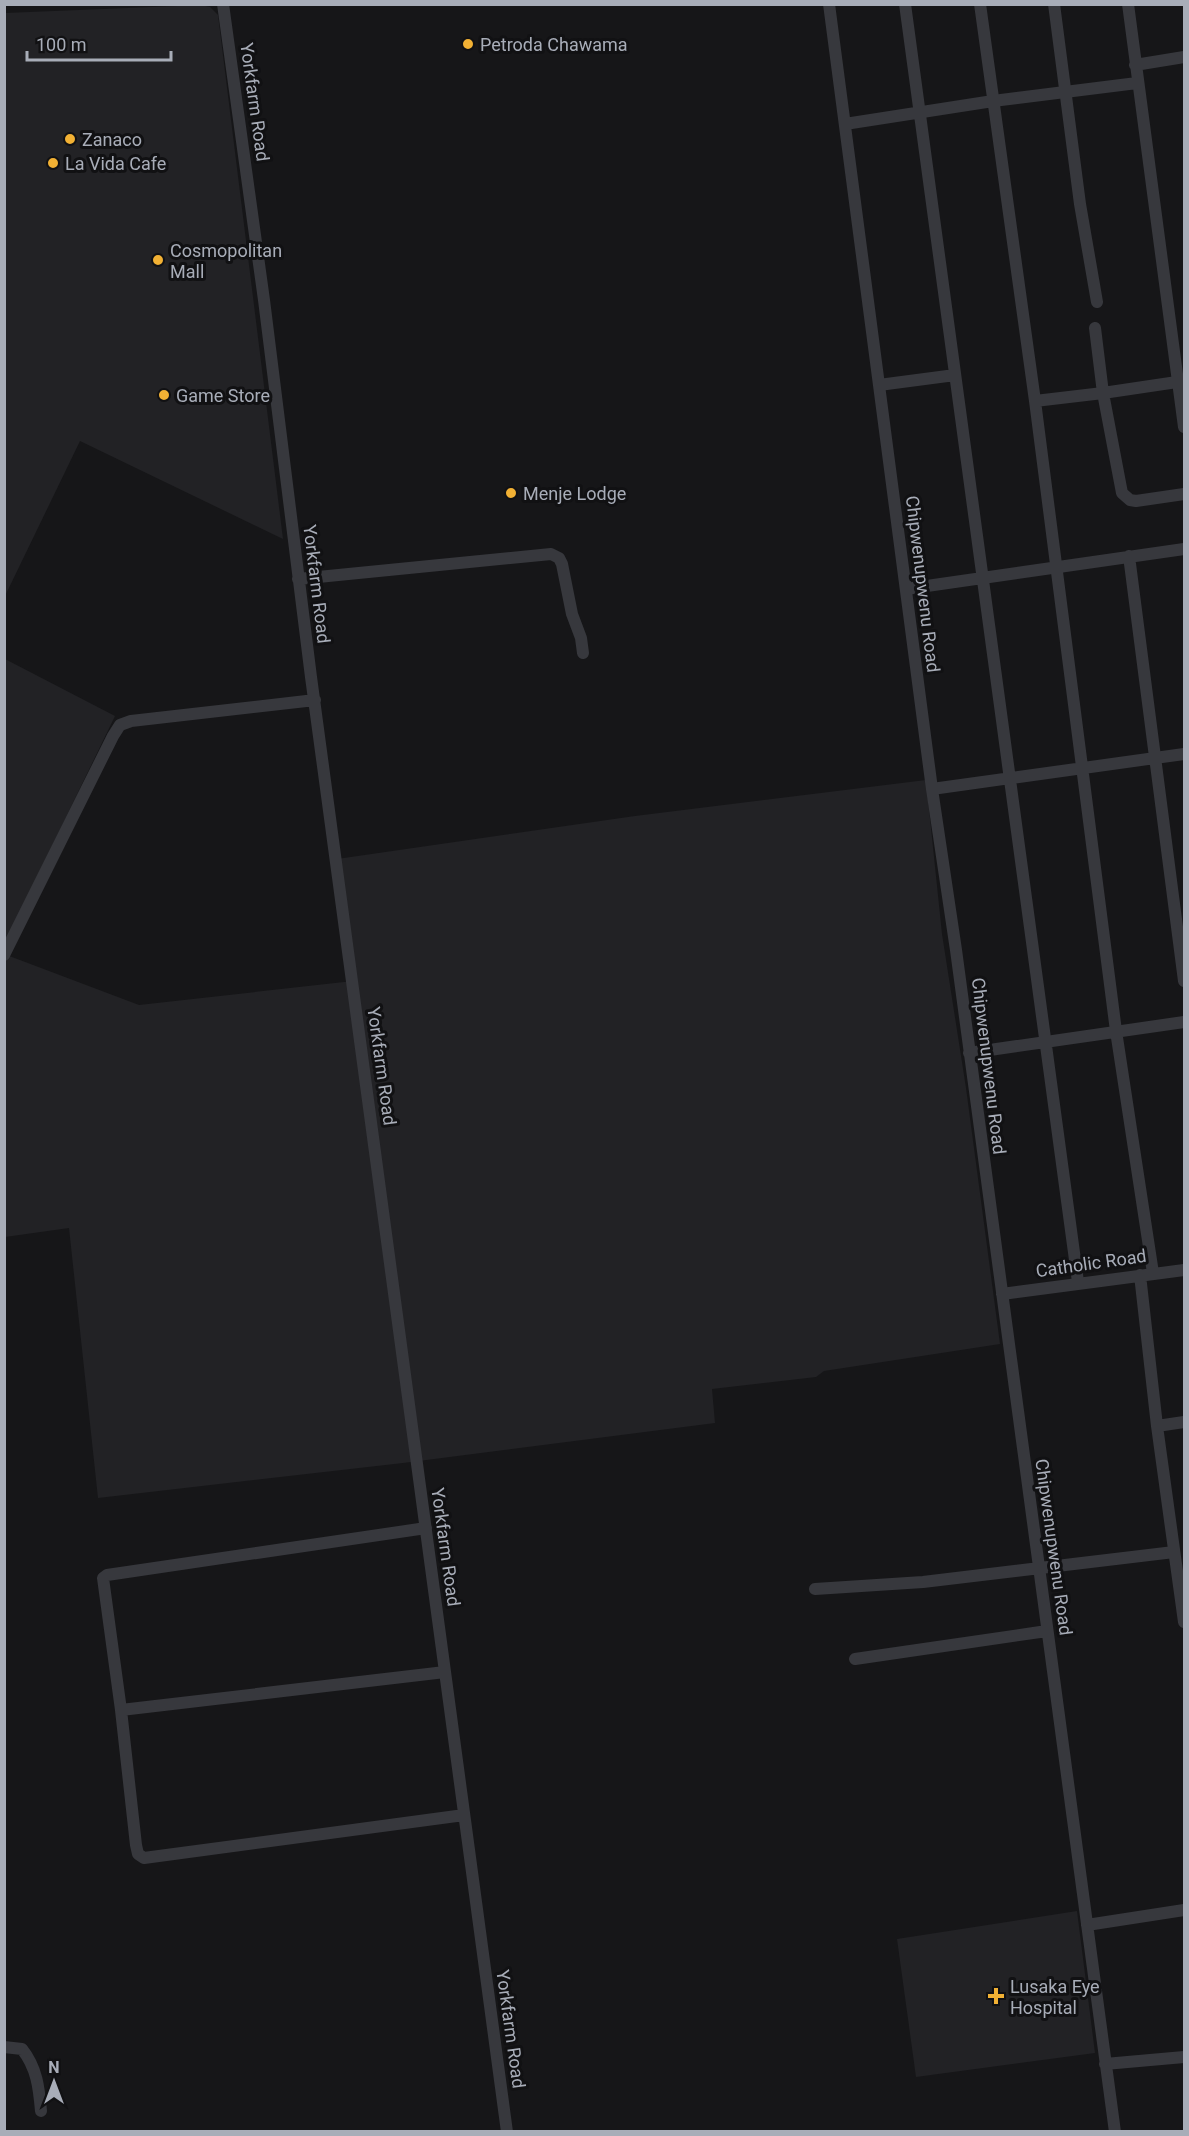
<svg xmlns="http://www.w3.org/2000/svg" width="1189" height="2136" font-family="Roboto,sans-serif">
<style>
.built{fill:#222225}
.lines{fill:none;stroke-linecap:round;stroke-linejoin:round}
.minor{stroke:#37383d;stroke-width:12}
.poi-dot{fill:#f2b134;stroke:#111113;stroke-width:2}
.labels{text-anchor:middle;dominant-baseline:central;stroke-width:6;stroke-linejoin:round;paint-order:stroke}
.poi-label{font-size:18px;fill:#a8adb8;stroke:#111113;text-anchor:start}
.street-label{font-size:18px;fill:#a8adb8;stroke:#111113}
</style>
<rect width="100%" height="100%" fill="#161618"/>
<path class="built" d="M201 5 210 7 218 15 283 539 80 441 5 596V13Z
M5 659 115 716 5 943Z
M926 780 942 934 966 1088 1000 1344 824 1371 816 1377 712 1389 715 1423 403 1463 98 1498 69 1228 5 1237 4 954 139 1005 353 981 337 859 635 816Z
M1077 1911 1095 2053 916 2077 897 1939Z"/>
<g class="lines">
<path class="minor" d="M223 4 264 300 311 677 507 2132
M829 4 932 789 956 950 1115 2132
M905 4 1078 1282
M980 4 1035 401 1116 1031 1153 1273
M1054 4 1080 204 1097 302
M1128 4 1184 427
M1135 65 1184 57
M845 124 993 101 1137 83
M1095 328 1103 393 1122 493 1130 500 1136 501 1184 494
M879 385 955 375
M1035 401 1103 393 1177 382
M1129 556 1184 981
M298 579 551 554 559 558 562 564 572 614 581 638 583 653
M906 589 1184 549
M932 789 1184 754
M4 955 113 736 120 725 131 721 315 700
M969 1053 1184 1022
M1140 1275 1157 1426 1184 1622
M1002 1294 1184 1270
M1157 1426 1184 1422
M426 1528 107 1575 103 1578 121 1710 136 1845 138 1854 144 1858 464 1815
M815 1589 923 1582 1174 1552
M855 1659 1047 1631
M121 1710 445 1672
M1087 1925 1184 1910
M4 2047 22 2049C37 2068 39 2088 41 2111
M1105 2064 1184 2057"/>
</g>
<g class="poi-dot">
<circle cx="468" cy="44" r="6"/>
<circle cx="70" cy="139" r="6"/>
<circle cx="53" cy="163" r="6"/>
<circle cx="158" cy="260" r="6"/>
<circle cx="164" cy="395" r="6"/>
<circle cx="511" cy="493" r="6"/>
<path d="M993 1987h6v6h6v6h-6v6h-6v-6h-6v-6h6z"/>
</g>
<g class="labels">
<g class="poi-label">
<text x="480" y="44">Petroda Chawama</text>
<text x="82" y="139">Zanaco</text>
<text x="65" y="163">La Vida Cafe</text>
<text x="170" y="250">Cosmopolitan<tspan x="170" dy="21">Mall</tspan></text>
<text x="176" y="395">Game Store</text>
<text x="523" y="493">Menje Lodge</text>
<text x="1010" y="1986">Lusaka Eye<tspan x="1010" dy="21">Hospital</tspan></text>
</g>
<g class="street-label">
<text transform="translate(255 102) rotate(82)">Yorkfarm Road</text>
<text transform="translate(317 584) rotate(83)">Yorkfarm Road</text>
<text transform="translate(923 584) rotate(83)">Chipwenupwenu Road</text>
<text transform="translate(382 1066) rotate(82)">Yorkfarm Road</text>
<text transform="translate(989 1066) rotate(83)">Chipwenupwenu Road</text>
<text transform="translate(1091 1263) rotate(-8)">Catholic Road</text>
<text transform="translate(446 1547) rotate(82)">Yorkfarm Road</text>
<text transform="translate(1054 1547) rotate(82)">Chipwenupwenu Road</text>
<text transform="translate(511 2029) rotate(82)">Yorkfarm Road</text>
</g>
</g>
<rect width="1189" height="2136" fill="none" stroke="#a8adb8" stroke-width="12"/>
<g transform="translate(54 2082)" stroke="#111113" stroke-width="4.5" paint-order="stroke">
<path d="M0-4.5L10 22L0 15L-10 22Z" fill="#a8adb8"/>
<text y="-9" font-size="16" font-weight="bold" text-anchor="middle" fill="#a8adb8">N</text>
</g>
<path d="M27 51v9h144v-9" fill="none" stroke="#a8adb8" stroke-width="3"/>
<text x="36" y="51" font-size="18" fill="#a8adb8" stroke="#111113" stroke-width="4.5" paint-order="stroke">100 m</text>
</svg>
